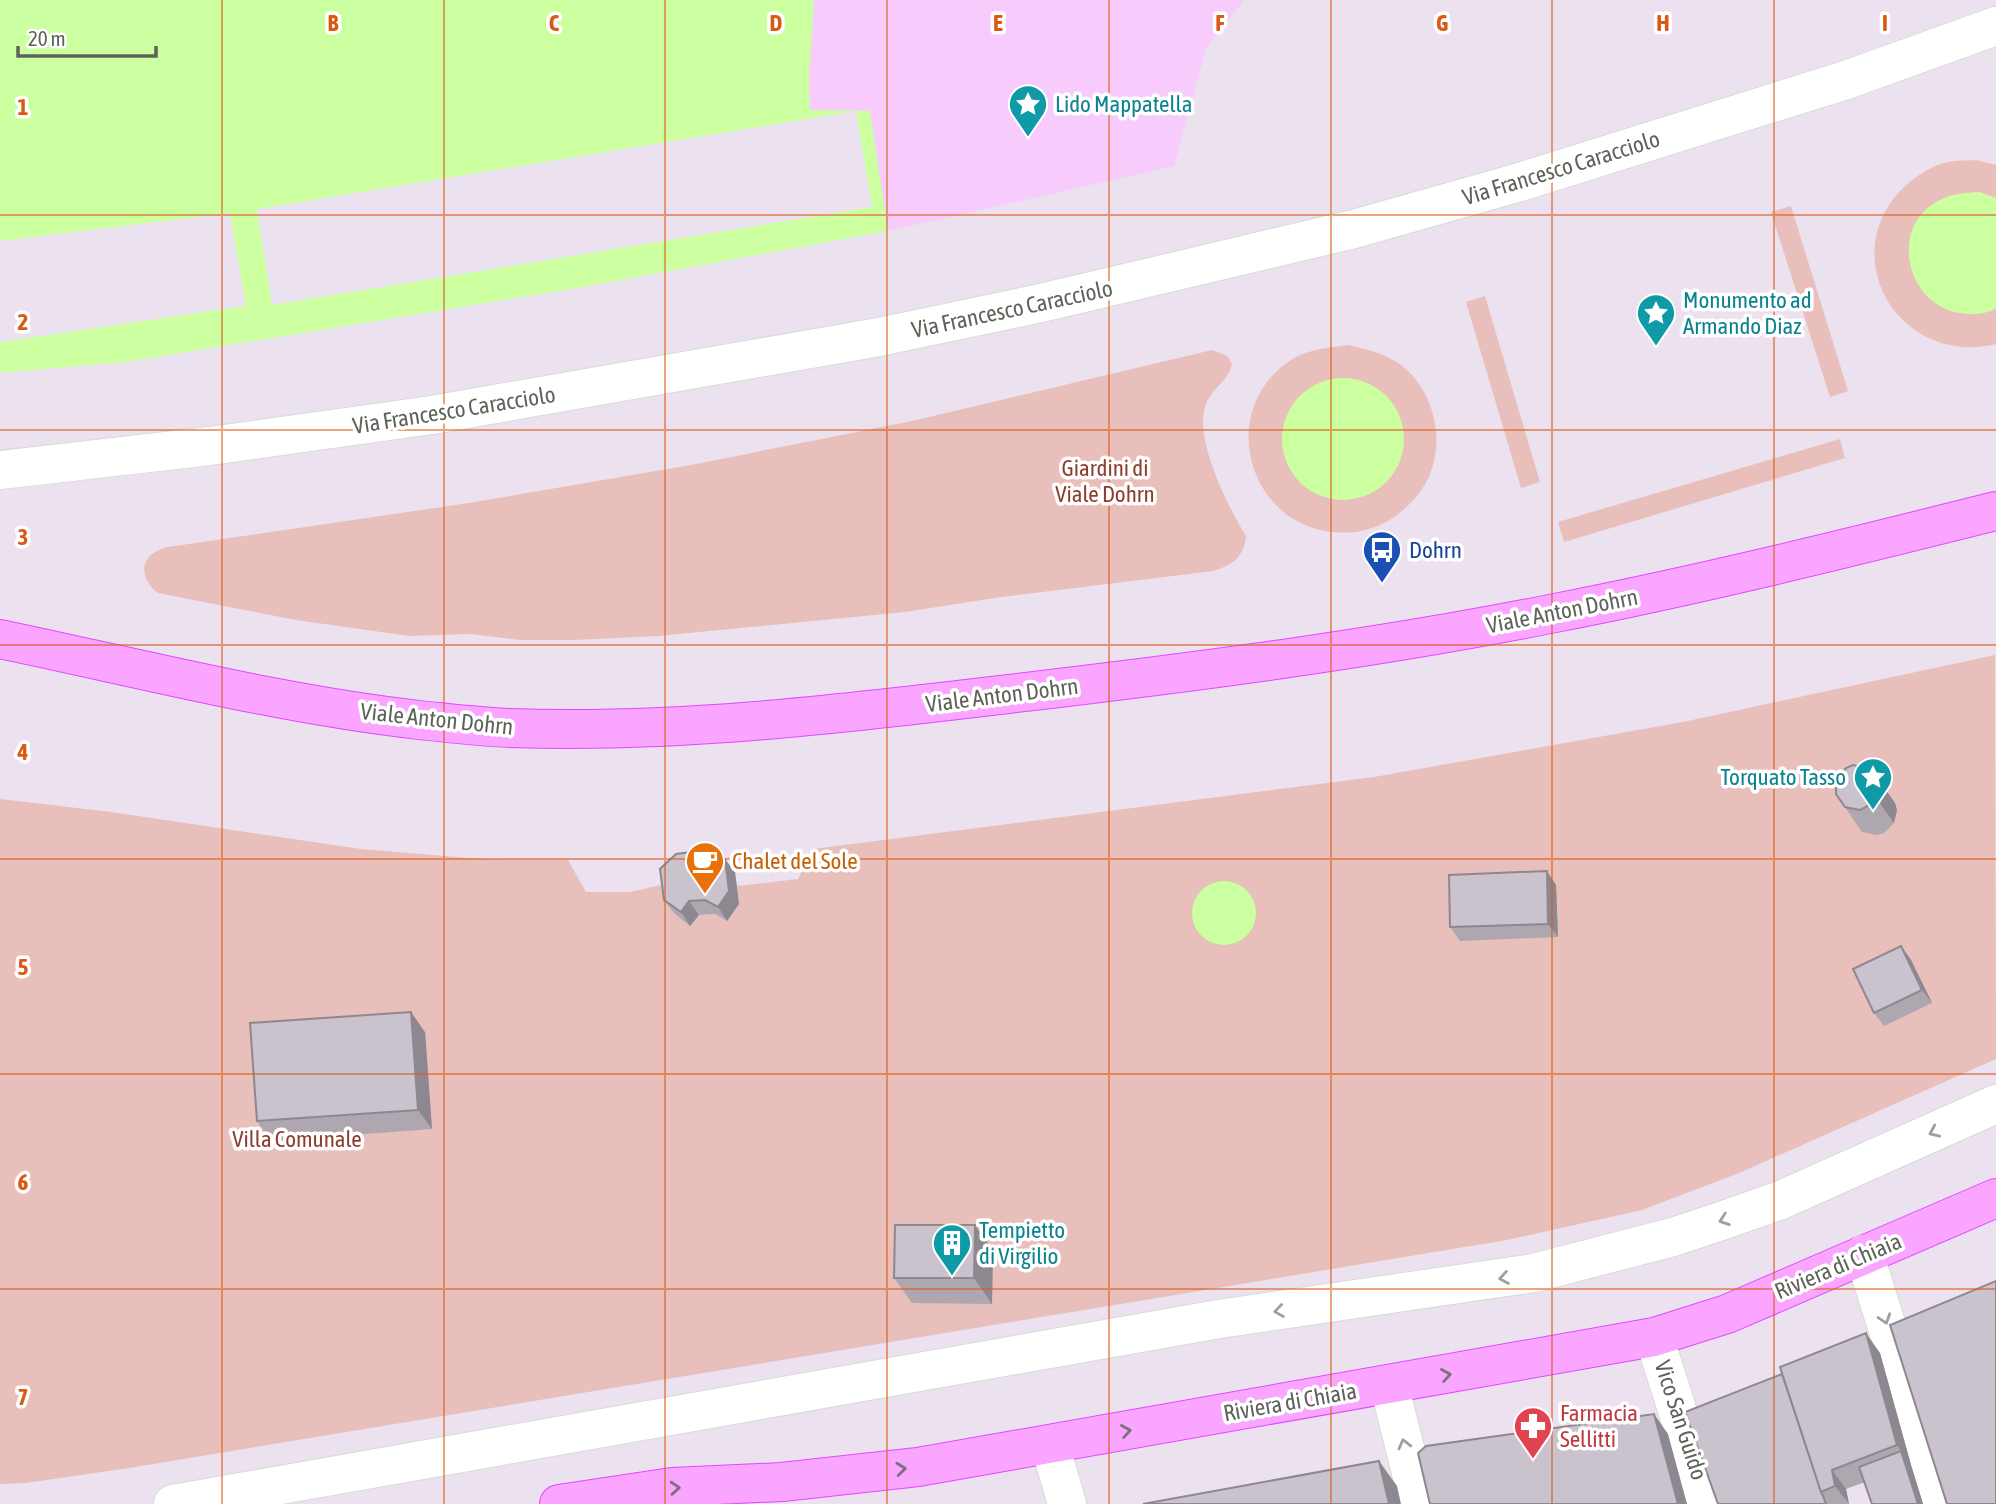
<svg xmlns="http://www.w3.org/2000/svg" width="1996" height="1504" font-family="'Asap Condensed',sans-serif">
<style>
.green{fill:#e8bfbb}
.sand{fill:#f7ccfd}
.water{fill:#cbffa0}
.pier{fill:#ece1ee}
.lines{fill:none;stroke-linecap:round;stroke-linejoin:round}
.minor-casing{stroke:#d6dcd4;stroke-width:40}
.major-casing{stroke:#de4afd;stroke-width:40}
.minor{stroke:#fff;stroke-width:38}
.major{stroke:#faa5ff;stroke-width:38}
.wall{fill:#aea7b0}
.shaded-wall{fill:#8d8890}
.building{fill:#cac2cd;stroke:#8d8890;stroke-width:2}
.oneway{stroke:#9ea19b}
.oneway2{stroke:#7c707a}
.grid{fill:none;stroke:#da5a14;stroke-width:2;stroke-opacity:0.55}
.labels{text-anchor:middle;dominant-baseline:central;stroke-width:7;stroke-linejoin:round;paint-order:stroke}
.culture-label{font-size:23px;fill:#0d838f;stroke:#fff;text-anchor:start}
.street-label{font-size:23px;fill:#5d6359;stroke:#fff}
.park-label{font-size:23px;fill:#8d3d2f;stroke:#fff}
.transit-label{font-size:23px;fill:#164399;stroke:#fff;text-anchor:start}
.food-label{font-size:23px;fill:#c56008;stroke:#fff;text-anchor:start}
.health-label{font-size:23px;fill:#be3a42;stroke:#fff;text-anchor:start}
.grid-label{font-size:23px;text-anchor:middle;font-weight:bold;fill:#da5a14;stroke:#fff;stroke-width:7;stroke-linejoin:round;paint-order:stroke}
</style>
<rect width="100%" height="100%" fill="#ece1ee"/>
<path class="green" d="M1976 160 1996 165V198L1979 192 1991 311 1996 308V344C1900 367 1834 257 1903 188 1915 177 1929 167 1944 163 1954 160 1966 161 1976 160Z
M1791 206 1848 391 1830 397 1771 212Z
M1485 296 1540 482 1521 488 1466 302Z
M1349 345C1370 350 1391 355 1407 370 1441 402 1447 460 1417 496 1395 522 1367 536 1333 532 1248 524 1217 412 1288 362 1306 349 1328 348 1349 345Z
M1212 350 1227 356 1232 364C1228 382 1212 388 1206 404 1193 438 1228 507 1246 536 1244 557 1233 565 1213 571L1001 597 905 612 658 636 573 640H521L470 634 409 636 296 620 158 593C136 575 141 553 168 547L469 503 691 465 912 421Z
M1840 439 1845 458 1564 542 1558 522Z
M1995 655 1996 1059 1739 1173 1642 1210 1507 1240 129 1468 26 1483 0 1484V799L111 812 361 849 480 859 568 860 586 892H630L670 883 690 925 699 915 715 914 727 921 739 904 737 886 798 879 813 849 1374 777 1683 722Z"/>
<path class="sand" d="M814 0H1244L1206 49 1174 166 888 231 870 111 810 110 809 77Z"/>
<path class="water" d="M0 0H814L809 77 810 110 870 111 888 231 571 289 125 362 0 373Z
M1979 192 1996 198V308C1985 315 1971 315 1959 313 1903 303 1889 222 1942 199 1954 193 1966 193 1979 192Z
M1282 439a61 61 0 1 1 122 0a61 61 0 1 1-122 0Z
M1192 913a32 32 0 1 1 64 0a32 32 0 1 1-64 0Z"/>
<path class="pier" d="M856 111 872 207 272 305 257 209Z
M230 213 246 306 0 342V241Z"/>
<g class="lines">
<g class="minor-casing">
<path id="minor" d="M0 470 210 446 432 415 879 337 1041 303 1354 229 1520 182 1846 80 1996 26
M1864 1254 1943 1504
M1654 1337 1707 1504
M1389 1385 1419 1504
M1050 1445 1067 1504
M173 1504 1219 1319 1534 1273 1673 1237 1724 1220 1781 1200 1996 1104"/>
</g>
<g class="major-casing">
<path id="major" d="M0 639C139 668 278 704 419 720 449 723 480 727 510 728 680 734 849 713 1017 693 1195 672 1374 649 1550 614 1700 585 1848 548 1996 511
M559 1504 672 1487 782 1482 918 1467 1654 1337 1727 1314 1996 1198"/>
</g>
<use href="#minor" class="minor"/>
<use href="#major" class="major"/>
</g>
<path class="wall" d="M1877 778 1895 803 1897 810 1894 823 1884 833 1877 835 1862 832 1836 794Z
M735 872 739 904 727 921 715 914 699 915 690 926 674 913 664 900Z
M1556 885 1558 937 1460 941 1450 927Z
M1901 946 1911 960 1932 1003 1884 1026 1874 1013Z
M425 1032 432 1129 271 1141 257 1121Z
M993 1250 992 1304 912 1303 894 1278Z
M1880 1353 1911 1465 1923 1504H1872L1865 1482 1846 1489 1849 1504H1718Z"/>
<path class="shaded-wall" d="M1877 778 1895 803 1897 810 1894 823 1876 798Z
M725 859 735 872 739 904 727 921 718 907Z
M1547 871 1556 885 1558 937 1548 924Z
M689 901 699 915 690 926 681 912Z
M1901 946 1911 960 1932 1003 1922 990Z
M411 1012 425 1032 432 1129 418 1110Z
M975 1225 993 1250 992 1304 974 1278Z
M1866 1333 1880 1353 1911 1465 1923 1504H1918L1901 1451 1897 1445Z
M1654 1414 1668 1434 1687 1504H1678Z
M1379 1461 1397 1486 1401 1504H1389Z
M1832 1470 1846 1489 1849 1504 1835 1486Z"/>
<path class="building" d="M1853 765 1867 768 1877 778 1879 784 1876 798 1866 807 1860 810 1845 807 1836 794V780L1846 768Z
M713 849 725 859 729 891 718 907 705 900 689 901 681 912 664 900 660 869 676 854Z
M1547 871 1548 924 1450 927 1449 875Z
M1901 946 1922 990 1874 1013 1853 969Z
M411 1012 418 1110 257 1121 250 1023Z
M895 1225H975L974 1278H894Z
M1996 1281V1504H1947L1890 1325Z
M1866 1333 1897 1445 1832 1470 1835 1486 1821 1492 1780 1367Z
M1782 1374 1821 1492 1823 1496 1826 1504H1718L1685 1412Z
M1654 1414 1678 1504H1430L1418 1453 1426 1446Z
M1901 1451 1918 1504H1872L1859 1467Z
M1379 1461 1389 1504H1143Z"/>
<defs><path id="oneway-chevron" d="M-2-3.5L2.5 0L-2 3.5" fill="none" stroke-width="1.6" stroke-linecap="round" stroke-linejoin="round" transform="scale(1.75)"/></defs>
<g class="oneway">
<use href="#oneway-chevron" transform="translate(1934 1132) rotate(156)"/>
<use href="#oneway-chevron" transform="translate(1724 1220) rotate(161)"/>
<use href="#oneway-chevron" transform="translate(1504 1278) rotate(170)"/>
<use href="#oneway-chevron" transform="translate(1279 1311) rotate(172)"/>
<use href="#oneway-chevron" transform="translate(1885 1319) rotate(72)"/>
<use href="#oneway-chevron" transform="translate(1404 1444) rotate(-104)"/>
</g>
<g class="oneway2">
<use href="#oneway-chevron" transform="translate(1446 1375) rotate(-10)"/>
<use href="#oneway-chevron" transform="translate(1126 1431) rotate(-10)"/>
<use href="#oneway-chevron" transform="translate(901 1469) rotate(-6)"/>
<use href="#oneway-chevron" transform="translate(675 1488) rotate(-4)"/>
</g>
<path class="grid" d="M222 0V1504M444 0V1504M665 0V1504M887 0V1504M1109 0V1504M1331 0V1504M1552 0V1504M1774 0V1504M0 215H1996M0 430H1996M0 645H1996M0 859H1996M0 1074H1996M0 1289H1996"/>
<defs>
<g id="sight-pin" transform="scale(2.0125)"><path d="M0 17L-7.5 6A9.5 9.5 0 1 1 7.5 6Z" fill="#0f9aa8" stroke="#fff"/><path d="M0-6L1.8-2.2L6-1.7L2.9 1.2L3.7 5.4L0 3.3L-3.7 5.4L-2.9 1.2L-6-1.7L-1.8-2.2Z" fill="#fff"/></g>
<g id="bus-pin" transform="scale(2.0125)"><path d="M0 17L-7.5 6A9.5 9.5 0 1 1 7.5 6Z" fill="#1a4fb4" stroke="#fff"/><path d="M-5-6H5V4H4V6H2V4H-2V6H-4V4H-5ZM-3.5-4V0h7V-4ZM-3.5 1.2v1.5H-2V1.2ZM2 1.2v1.5H3.5V1.2Z" fill="#fff"/></g>
<g id="cafe-pin" transform="scale(2.0125)"><path d="M0 17L-7.5 6A9.5 9.5 0 1 1 7.5 6Z" fill="#e8710a" stroke="#fff"/><path d="M-5.5-4.5H6V0H3Q3 3.5 0 3.5H-2.5Q-5.5 3.5-5.5 0ZM3-3.2v2h1.7v-2ZM-6 4.5H4V6H-6Z" fill="#fff"/></g>
<g id="building-pin" transform="scale(2.0125)"><path d="M0 17L-7.5 6A9.5 9.5 0 1 1 7.5 6Z" fill="#0f9aa8" stroke="#fff"/><path d="M-4-6H4V6H1V3H-1V6H-4ZM-2.5-4.3h1.7v1.8h-1.7ZM.8-4.3h1.7v1.8H.8ZM-2.5-1h1.7V.8h-1.7ZM.8-1h1.7V.8H.8Z" fill="#fff"/></g>
<g id="pharmacy-pin" transform="scale(2.0125)"><path d="M0 17L-7.5 6A9.5 9.5 0 1 1 7.5 6Z" fill="#e0444e" stroke="#fff"/><path d="M-2-6h4v4h4v4h-4v4h-4v-4h-4v-4h4Z" fill="#fff"/></g>
</defs>
<g fill-rule="evenodd">
<use href="#sight-pin" x="1028" y="104"/>
<use href="#sight-pin" x="1656" y="313"/>
<use href="#bus-pin" x="1382" y="550"/>
<use href="#sight-pin" x="1873" y="777"/>
<use href="#cafe-pin" x="705" y="861"/>
<use href="#building-pin" x="952" y="1243"/>
<use href="#pharmacy-pin" x="1533" y="1426"/>
</g>
<g class="labels">
<g class="culture-label">
<text x="1055" y="104">Lido Mappatella</text>
<text x="1683" y="300">Monumento ad<tspan x="1683" dy="26">Armando Diaz</tspan></text>
<text x="1846" y="777" text-anchor="end">Torquato Tasso</text>
<text x="979" y="1230">Tempietto<tspan x="979" dy="26">di Virgilio</tspan></text>
</g>
<g class="street-label">
<text transform="translate(1561 168) rotate(-17)">Via Francesco Caracciolo</text>
<text transform="translate(1012 309) rotate(-12)">Via Francesco Caracciolo</text>
<text transform="translate(454 410) rotate(-9)">Via Francesco Caracciolo</text>
<text transform="translate(1562 611) rotate(-11)">Viale Anton Dohrn</text>
<text transform="translate(1002 695) rotate(-7)">Viale Anton Dohrn</text>
<text transform="translate(437 719) rotate(6)">Viale Anton Dohrn</text>
<text transform="translate(1838 1266) rotate(-23)">Riviera di Chiaia</text>
<text transform="translate(1290 1402) rotate(-10)">Riviera di Chiaia</text>
<text transform="translate(1681 1420) rotate(72)">Vico San Guido</text>
</g>
<g class="park-label">
<text x="1105" y="468">Giardini di<tspan x="1105" dy="26">Viale Dohrn</tspan></text>
<text x="297" y="1139">Villa Comunale</text>
</g>
<g class="transit-label">
<text x="1409" y="550">Dohrn</text>
</g>
<g class="food-label">
<text x="732" y="861">Chalet del Sole</text>
</g>
<g class="health-label">
<text x="1560" y="1413">Farmacia<tspan x="1560" dy="26">Sellitti</tspan></text>
</g>
</g>
<g class="grid-label">
<text x="333" y="31">B</text>
<text x="554" y="31">C</text>
<text x="776" y="31">D</text>
<text x="998" y="31">E</text>
<text x="1220" y="31">F</text>
<text x="1442" y="31">G</text>
<text x="1663" y="31">H</text>
<text x="1885" y="31">I</text>
<text x="23" y="115">1</text>
<text x="23" y="330">2</text>
<text x="23" y="545">3</text>
<text x="23" y="760">4</text>
<text x="23" y="975">5</text>
<text x="23" y="1190">6</text>
<text x="23" y="1405">7</text>
</g>
<path d="M18 46v10h138v-10" fill="none" stroke="#5d6359" stroke-width="3.5"/>
<text x="28" y="46" font-size="21" fill="#5d6359" stroke="#ffffff" stroke-width="5" paint-order="stroke">20 m</text>
</svg>
